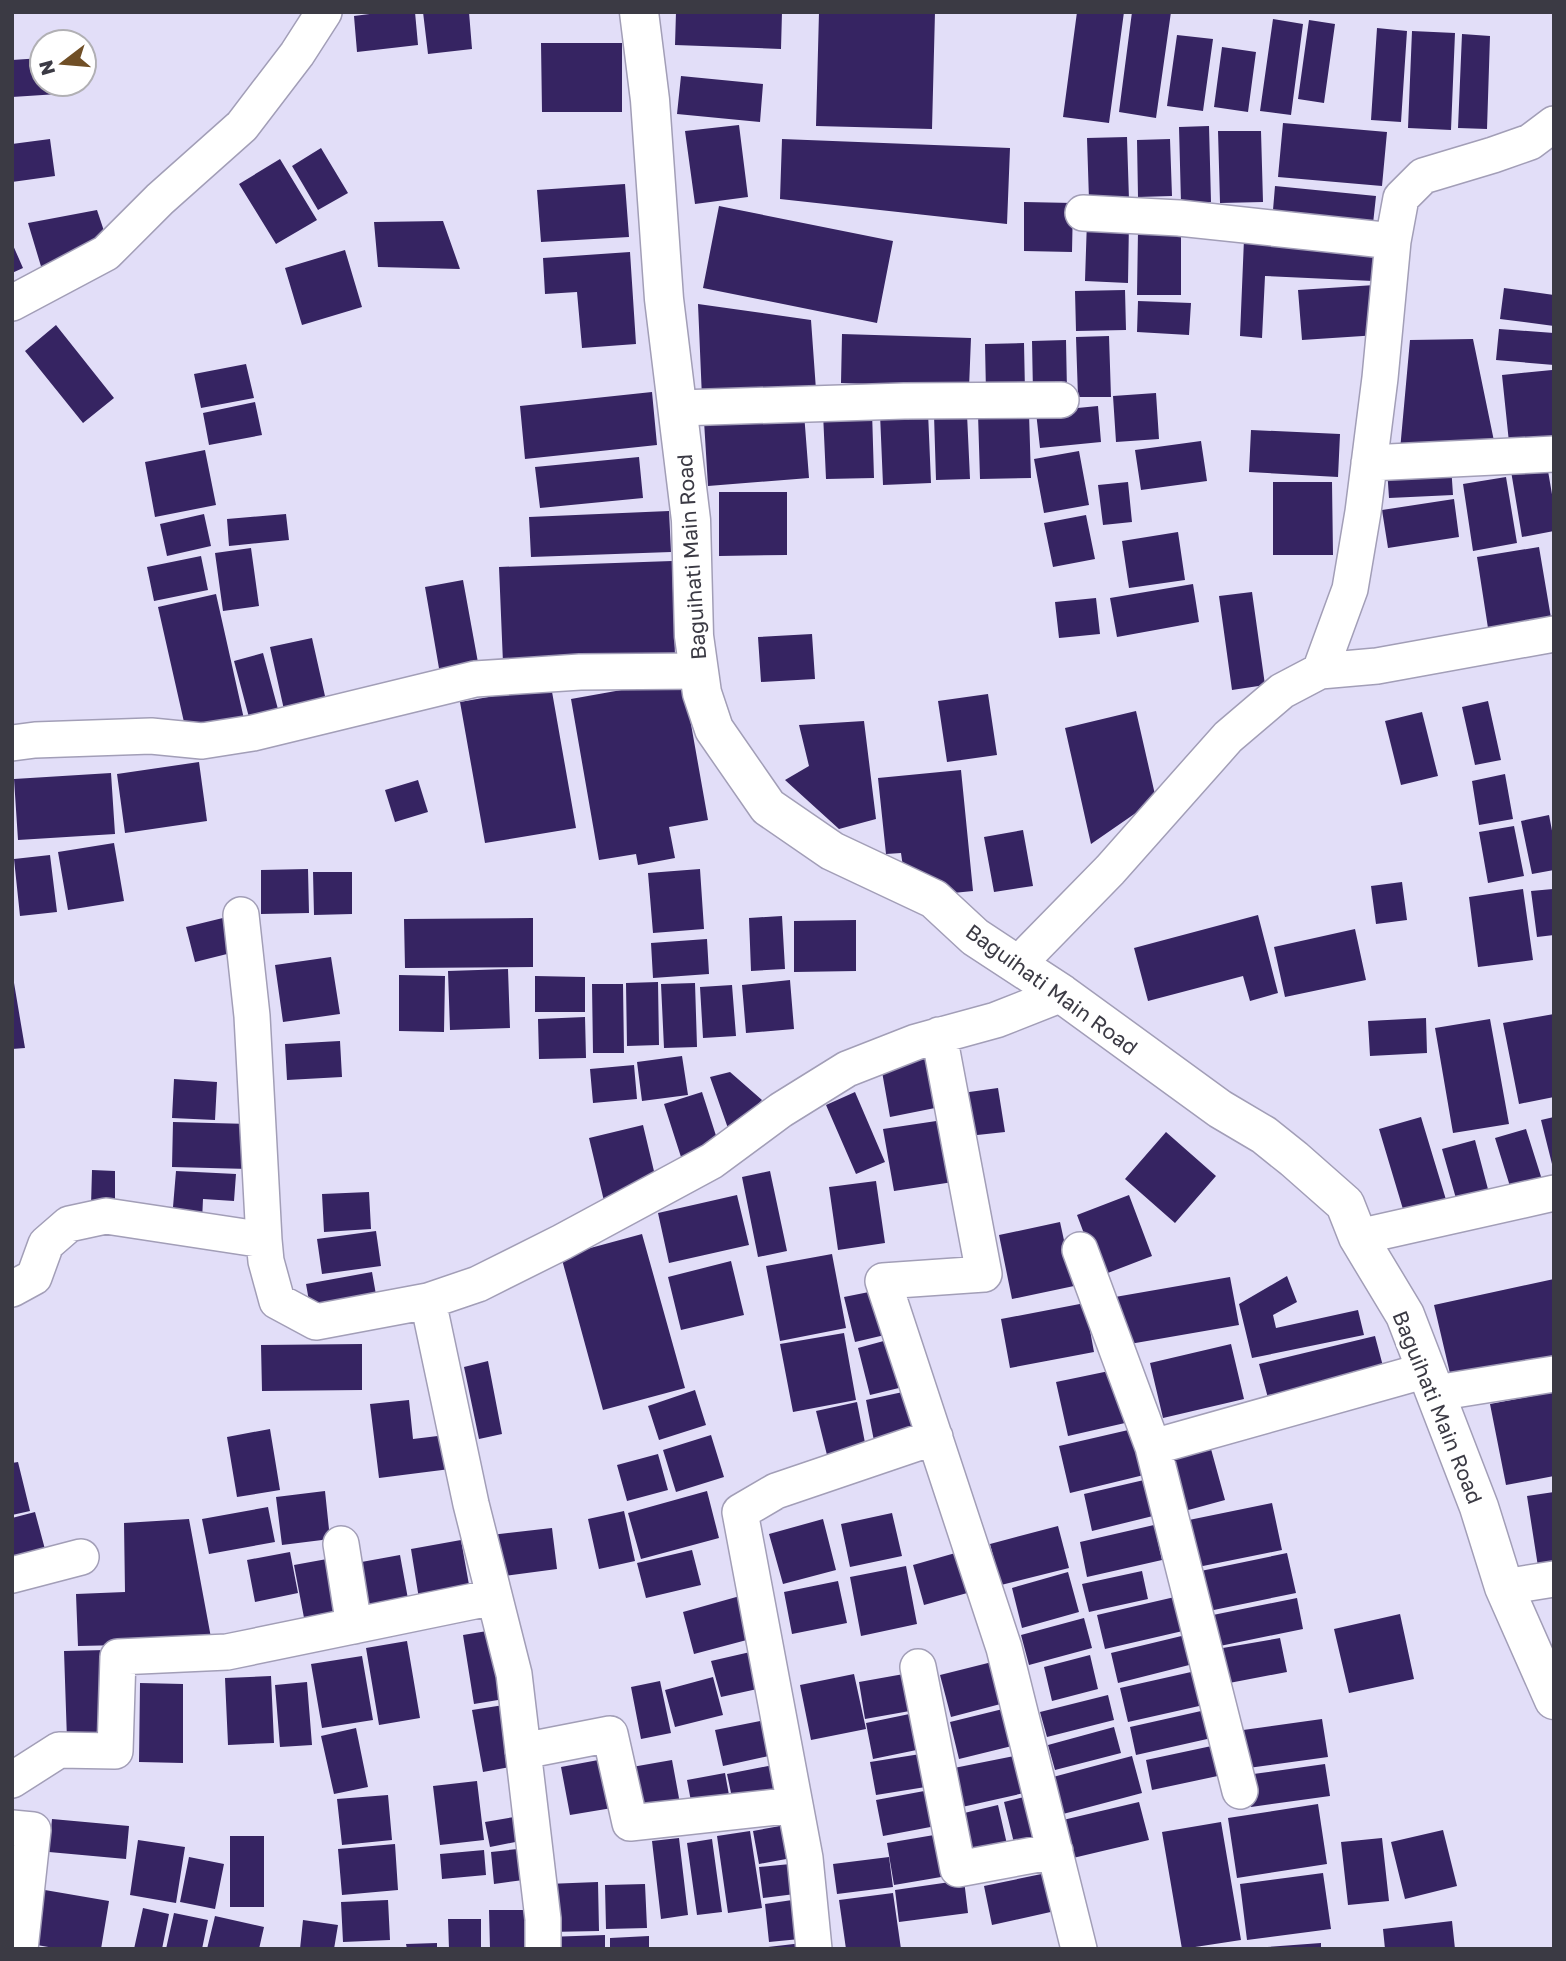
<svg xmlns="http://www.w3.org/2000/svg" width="1566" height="1961" font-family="'Golos Text',sans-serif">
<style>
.building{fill:#362462}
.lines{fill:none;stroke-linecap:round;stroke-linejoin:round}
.minor-casing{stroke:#a29eb7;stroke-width:38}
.tertiary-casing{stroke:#a29eb7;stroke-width:41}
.minor{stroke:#fff;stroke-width:35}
.tertiary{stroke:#fff;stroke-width:38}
.labels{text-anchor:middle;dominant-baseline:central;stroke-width:7;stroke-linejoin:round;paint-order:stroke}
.street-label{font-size:21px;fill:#3b3a44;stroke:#fff}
</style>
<rect width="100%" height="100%" fill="#e2def8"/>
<path class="building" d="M385 12H415L418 45 357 52 354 16Z
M423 12H469L472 49 428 54Z
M676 12H782L781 49 675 45Z
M819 12H935L932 129 816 126Z
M1077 12H1124L1109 123 1063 117Z
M1132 12H1171L1156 118 1119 112Z
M1273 19 1303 24 1291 115 1260 111Z
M1309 20 1335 24 1324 103 1298 99Z
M1377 28 1407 31 1401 122 1371 120Z
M1412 31 1455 33 1451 130 1408 128Z
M1462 34 1490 36 1487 129 1458 128Z
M1177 35 1213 39 1203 111 1167 106Z
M541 43H622V112H542Z
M1222 47 1256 52 1248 112 1214 107Z
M42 58V84H57L58 94 12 97V60Z
M681 76 763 84 760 122 677 114Z
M1283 123 1387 132 1382 186 1278 177Z
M739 125 748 197 695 204 685 131Z
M1209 126 1211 202 1181 203 1179 127Z
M1218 131H1261L1263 202 1220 203Z
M1127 137 1129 200H1089L1087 138Z
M50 139 55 176 12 182V144Z
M782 139 1010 148 1007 224 780 199Z
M1170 139 1172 196 1138 197 1137 140Z
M321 148 348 193 318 210 292 166Z
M280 159 317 220 276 244 239 184Z
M625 184 629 237 541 242 537 190Z
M1275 186 1376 196 1372 233 1272 222Z
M1024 202 1073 203 1072 252 1024 251Z
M719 206 893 241 877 323 703 288Z
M97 210 107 240 43 273 28 223Z
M1087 220 1129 221 1128 283 1085 281Z
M443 221 460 269 378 267 374 222Z
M1138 231H1181V295H1137Z
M1244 239 1375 245 1373 281 1265 276 1262 338 1240 336Z
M12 243 23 268 12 273Z
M345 250 362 307 302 325 285 268Z
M630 252 636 344 582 348 577 292 545 294 543 258Z
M1375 285 1378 335 1302 340 1298 290Z
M1504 288 1554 295V326L1500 319Z
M1125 290 1126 330 1076 331 1075 291Z
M1138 301 1191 303 1189 335 1137 332Z
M698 304 811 320 816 390 702 398Z
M56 325 114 398 83 423 25 351Z
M1499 329 1554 333V365L1496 360Z
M842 334 971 338 969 388 841 383Z
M1109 336 1111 397H1078L1076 337Z
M1473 339 1494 441 1400 450 1410 340Z
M1066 340 1067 392 1033 393 1032 341Z
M1024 343 1025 392 986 393 985 344Z
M246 364 254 398 201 408 194 374Z
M1552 370 1554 448 1510 452 1502 375Z
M652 392 657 445 525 459 520 406Z
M1156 393 1159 439 1116 442 1113 396Z
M255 402 262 435 209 445 203 413Z
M1098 406 1101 442 1040 448 1036 412Z
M872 411 874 478 826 479 823 413Z
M928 412 931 483 883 485 880 414Z
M804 413 809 478 708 486 704 421Z
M1029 413 1031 478 980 479 978 414Z
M967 414 970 479 936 480 934 415Z
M1251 430 1340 434 1338 477 1249 472Z
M1201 441 1207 481 1141 490 1135 450Z
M205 450 216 505 155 517 145 462Z
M1079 451 1089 505 1044 513 1034 459Z
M639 457 643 498 540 508 535 467Z
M1451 465 1453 495 1389 498 1387 468Z
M1547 465 1554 506V531L1522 537 1511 471Z
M1506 477 1517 543 1473 551 1463 484Z
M1128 482 1132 522 1103 525 1098 485Z
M1273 482H1332L1333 555H1273Z
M719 492H787V555L719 556Z
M1454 499 1459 537 1388 548 1382 510Z
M669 511 671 552 531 557 529 517Z
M204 514 211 546 167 556 160 524Z
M286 514 289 540 229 546 227 519Z
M1086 515 1095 559 1053 567 1044 523Z
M1178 532 1185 580 1129 588 1122 541Z
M1539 547 1551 618 1488 628 1477 557Z
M251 548 259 606 223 611 215 553Z
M201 556 208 590 154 601 147 567Z
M672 561 675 657 503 663 499 567Z
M463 580 479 668 440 674 425 587Z
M1193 584 1199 622 1117 637 1110 598Z
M1252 592 1265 685 1232 690 1219 596Z
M216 594 244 719 186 731 158 607Z
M1096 598 1100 634 1059 638 1055 602Z
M812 634 815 679 761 682 758 637Z
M312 638 327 705 285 714 270 647Z
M263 653 279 713 250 721 234 661Z
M683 679 708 820 669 827 675 858 638 865 636 854 599 860 571 699Z
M551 686 576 828 485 843 460 702Z
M988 694 997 755 947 762 938 701Z
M1488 701 1501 760 1475 765 1462 707Z
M1136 711 1156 799 1091 844 1065 728Z
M1422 712 1438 776 1401 785 1385 721Z
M864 721 876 819 839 829 785 780 809 766 799 725Z
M199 762 207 821 125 833 117 774Z
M961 770 973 891 943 894 912 879 911 866 903 867 901 853 886 854 878 778Z
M111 773 115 834 18 840 14 779Z
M1505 774 1513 819 1479 825 1472 781Z
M418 780 428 812 395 822 385 790Z
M1549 815 1554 841V870L1532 874 1521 821Z
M1514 826 1524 876 1488 883 1479 832Z
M1023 830 1033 886 994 892 984 837Z
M114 843 124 901 68 910 58 852Z
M50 855 57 912 20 916 14 859Z
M308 869 309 913 261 914V870Z
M700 869 704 929 653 933 648 873Z
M313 872H352V914L314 915Z
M1402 882 1407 920 1376 924 1371 886Z
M1523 889 1533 960 1478 967 1469 897Z
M1553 889 1554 935 1537 937 1531 891Z
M1258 915 1278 993 1250 1001 1243 976 1148 1001 1134 948Z
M231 916 239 951 195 962 186 927Z
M782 916 785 969 751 971 749 918Z
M533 918V967L405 968 404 919Z
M856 920V971L794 972V921Z
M1355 929 1366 980 1285 997 1274 947Z
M707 939 709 974 653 978 651 943Z
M331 957 340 1014 283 1022 275 965Z
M508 969 510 1028 450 1030 448 971Z
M12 971 25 1048 12 1049Z
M399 975 445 976 444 1032 399 1031Z
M535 976 585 977V1012H535Z
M790 980 794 1029 746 1033 742 985Z
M658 982 659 1045 627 1046 626 983Z
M695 983 697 1047 664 1048 661 984Z
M592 984H623L624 1053H593Z
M732 985 736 1036 703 1038 700 987Z
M1554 1014V1097L1519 1104 1503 1023Z
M585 1017 586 1058 539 1059 538 1019Z
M1426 1018 1427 1053 1370 1056 1368 1021Z
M1490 1019 1509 1124 1453 1133 1435 1028Z
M340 1041 342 1077 287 1080 285 1044Z
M682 1056 688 1095 642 1101 637 1062Z
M930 1058 940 1107 890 1117 881 1066Z
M634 1065 637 1099 593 1103 590 1069Z
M730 1072 762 1100 730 1134 710 1077Z
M174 1079 217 1082 215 1120 172 1118Z
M998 1088 1005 1132 968 1136 962 1093Z
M702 1092 719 1145 681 1157 664 1104Z
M855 1092 885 1162 856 1174 826 1105Z
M1421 1117 1447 1203 1405 1216 1379 1129Z
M1554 1117V1168H1553L1541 1120Z
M943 1120 953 1182 894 1191 883 1129Z
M173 1122 250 1124 249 1169 172 1167Z
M643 1125 658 1188 604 1201 589 1138Z
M1526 1129 1544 1186 1513 1196 1495 1138Z
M1166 1132 1216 1176 1175 1223 1125 1179Z
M1475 1140 1489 1193 1457 1202 1442 1149Z
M92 1170 115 1171V1206H91Z
M176 1171 236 1174 234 1201 203 1199 202 1221 172 1219Z
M770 1171 787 1251 758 1257 742 1177Z
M876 1181 885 1243 838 1250 829 1187Z
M369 1192 371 1229 324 1232 322 1194Z
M737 1195 749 1245 669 1263 658 1213Z
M1129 1195 1152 1256 1100 1276 1077 1215Z
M1060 1222 1074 1286 1012 1299 999 1235Z
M376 1231 381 1266 322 1274 317 1239Z
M642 1234 685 1388 603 1410 561 1256Z
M832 1254 846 1328 780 1341 766 1266Z
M731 1261 744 1315 681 1330 668 1277Z
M372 1272 378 1306 312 1318 306 1284Z
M1287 1276 1297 1302 1273 1315 1276 1328 1358 1310 1364 1335 1252 1358 1239 1304Z
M1230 1277 1239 1325 1124 1345 1115 1297Z
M1554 1279V1359L1452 1382 1434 1305Z
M879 1290 889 1334 855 1342 844 1297Z
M1085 1303 1094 1352 1010 1368 1001 1319Z
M844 1333 856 1400 793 1412 780 1344Z
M1375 1336 1384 1370 1268 1398 1259 1364Z
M891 1339 903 1387 870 1395 858 1348Z
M362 1344V1390L262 1391 261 1345Z
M1231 1344 1244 1399 1163 1418 1150 1363Z
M488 1361 502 1434 479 1439 464 1367Z
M1114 1370 1125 1423 1068 1436 1056 1382Z
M695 1390 706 1425 659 1440 648 1406Z
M912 1390 921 1436 875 1446 866 1400Z
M1554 1392V1476L1506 1485 1490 1404Z
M409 1400 413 1439 446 1435 450 1469 379 1478 370 1404Z
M857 1402 867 1453 829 1463 816 1411Z
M1137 1428 1148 1474 1070 1493 1059 1446Z
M270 1429 280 1490 237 1497 227 1437Z
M711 1435 724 1477 676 1492 663 1450Z
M1211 1449 1225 1500 1181 1512 1167 1461Z
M658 1454 668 1490 627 1501 617 1465Z
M18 1462 30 1511 12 1515V1463Z
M1144 1480 1153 1516 1092 1531 1084 1494Z
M325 1491 330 1539 282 1545 276 1497Z
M707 1491 719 1538 641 1559 628 1513Z
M1554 1492V1571L1539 1573 1527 1496Z
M1272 1503 1282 1550 1198 1567 1189 1520Z
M268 1507 275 1542 209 1554 202 1519Z
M624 1511 635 1561 599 1569 588 1519Z
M35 1512 46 1553 12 1561V1518Z
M892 1513 902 1556 850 1567 841 1524Z
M189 1519 212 1643 78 1646 76 1594 125 1592 124 1523Z
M823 1519 836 1570 783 1584 769 1534Z
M1154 1525 1162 1560 1087 1577 1080 1542Z
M1058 1526 1069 1568 1001 1585 990 1544Z
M552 1528 557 1569 497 1577 491 1535Z
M461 1540 471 1596 420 1605 411 1549Z
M692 1550 701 1585 646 1598 637 1563Z
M966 1550 978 1590 924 1605 913 1565Z
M290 1552 298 1593 255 1602 247 1560Z
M1287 1553 1296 1593 1204 1612 1196 1572Z
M400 1555 408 1599 365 1608 356 1563Z
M338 1557 349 1615 305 1623 294 1565Z
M906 1566 917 1624 861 1636 850 1577Z
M1142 1571 1148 1599 1089 1612 1082 1584Z
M1068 1572 1079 1612 1022 1628 1012 1588Z
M838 1581 847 1623 792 1634 784 1592Z
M747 1594 758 1637 694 1654 683 1612Z
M1179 1596 1187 1630 1105 1649 1097 1615Z
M1297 1598 1303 1629 1215 1647 1208 1616Z
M1400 1614 1414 1679 1349 1693 1334 1629Z
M1084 1618 1092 1648 1029 1665 1021 1635Z
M499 1629 510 1698 474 1704 463 1635Z
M1194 1633 1201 1662 1118 1683 1111 1653Z
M1280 1638 1287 1672 1224 1684 1217 1649Z
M407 1641 420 1718 379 1725 366 1648Z
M106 1650 108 1739 67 1740 64 1651Z
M759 1650 766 1687 721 1697 711 1661Z
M1090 1655 1098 1689 1052 1701 1044 1667Z
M362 1656 373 1720 322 1728 311 1664Z
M1000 1660 1012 1701 951 1717 940 1675Z
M1200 1670 1208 1704 1128 1722 1120 1688Z
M915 1672 921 1709 865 1719 859 1682Z
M854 1674 866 1729 811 1740 800 1685Z
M271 1676 274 1743 228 1745 225 1678Z
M713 1677 723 1715 675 1727 665 1690Z
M660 1681 671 1733 641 1739 631 1687Z
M307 1682 312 1745 280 1747 275 1685Z
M140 1683 183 1684V1763L139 1762Z
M1108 1695 1114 1720 1047 1737 1040 1712Z
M510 1704 521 1765 483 1772 472 1710Z
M1011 1707 1020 1744 959 1759 950 1722Z
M1210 1709 1216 1737 1136 1755 1130 1727Z
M924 1711 931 1747 873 1759 866 1723Z
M775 1718 782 1753 723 1766 715 1730Z
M1322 1719 1328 1757 1241 1769 1236 1731Z
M1114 1727 1121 1753 1055 1770 1048 1745Z
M356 1728 368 1787 334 1794 321 1736Z
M1221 1744 1227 1774 1152 1790 1146 1760Z
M933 1752 938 1785 876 1795 870 1762Z
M1024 1754 1033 1791 962 1807 954 1768Z
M1132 1756 1142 1793 1063 1814 1053 1777Z
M609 1758 618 1807 570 1815 561 1767Z
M672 1760 681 1809 640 1816 632 1767Z
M783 1763 789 1796 734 1807 727 1774Z
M1325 1764 1330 1796 1251 1807 1246 1775Z
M725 1773 731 1806 693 1812 687 1780Z
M477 1781 484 1840 440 1845 433 1786Z
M935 1789 941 1825 883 1836 876 1800Z
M388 1795 392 1840 342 1845 337 1799Z
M1032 1795 1043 1840 1015 1847 1004 1802Z
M1139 1802 1149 1840 1073 1858 1063 1820Z
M1318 1804 1327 1864 1237 1878 1228 1818Z
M998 1805 1009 1853 971 1862 960 1814Z
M520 1816 525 1840 490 1847 485 1822Z
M52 1819 129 1826 126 1859 49 1852Z
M1221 1822 1241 1940 1182 1949 1162 1832Z
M791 1824 797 1857 759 1864 753 1831Z
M1443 1830 1457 1886 1405 1899 1391 1842Z
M750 1831 762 1908 728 1913 717 1836Z
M940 1834 947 1876 894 1885 887 1843Z
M230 1836H264V1907H230Z
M679 1838 688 1915 661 1919 652 1841Z
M1382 1838 1389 1901 1348 1905 1341 1842Z
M712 1839 722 1912 697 1915 687 1843Z
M138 1840 185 1847 176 1903 130 1895Z
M395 1844 398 1890 342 1895 338 1849Z
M527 1848 531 1879 494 1884 491 1852Z
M484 1850 486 1875 442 1879 440 1854Z
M189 1857 224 1864 215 1909 180 1902Z
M889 1857 893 1887 837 1894 833 1864Z
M801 1863 803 1893 763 1898 759 1867Z
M1056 1871 1064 1909 992 1925 984 1886Z
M1323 1873 1331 1929 1247 1940 1240 1884Z
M964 1880 968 1913 899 1922 895 1890Z
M598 1882 599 1931 548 1932 547 1884Z
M645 1884 647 1928 606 1929 605 1885Z
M39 1889 109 1901 101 1949H60L31 1944Z
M893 1893 901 1949H846L839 1900Z
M806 1898 810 1938 769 1942 765 1904Z
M388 1900 390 1940 343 1942 341 1902Z
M143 1908 169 1914 162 1949H134Z
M489 1910H531L532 1949H490Z
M174 1913 208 1920 202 1949H166Z
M215 1916 264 1927 259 1949H207Z
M448 1919H481V1949H449Z
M303 1920 338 1925 334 1949H300Z
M1452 1921 1455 1949H1385L1383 1929Z
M605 1935V1949H547V1937Z
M649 1936V1949H610V1938Z
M811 1942 812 1949H768V1947Z
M437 1943V1949H407L406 1944Z
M1321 1943V1949H1267V1947Z"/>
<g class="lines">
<g class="minor-casing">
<path id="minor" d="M1083 213 1179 218 1393 241
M12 303 106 253 160 199 242 126 297 54 324 12
M678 408 904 401 1061 400
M1369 463 1554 454
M1320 671 1377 666 1554 634
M12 743 35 740 151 736 202 741 253 733 475 679 580 672 699 671
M241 915 252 1016 264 1240 266 1261 277 1301 316 1322 428 1301 478 1284 562 1242 712 1161 781 1110 847 1069 916 1042 996 1020 1062 994
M1017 965 1110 870 1228 737 1282 691 1320 671 1350 589 1363 512 1380 378 1393 241 1401 198 1423 176 1493 155 1530 142 1554 124
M939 1035 984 1274 883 1281 1004 1648 1079 1949
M1358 1237 1554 1193
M1080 1250 1153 1447 1240 1791
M12 1289 34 1277 46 1244 69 1224 106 1216 264 1240
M428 1301 471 1504 514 1674 543 1919V1949
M1436 1393 1554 1374
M1153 1447 1427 1370
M341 1544 354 1626
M12 1575 81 1557
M1504 1587 1554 1579
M918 1667 958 1869 1055 1851
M523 1751 610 1734 630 1823 795 1805
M12 1780 59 1750 115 1751 118 1657 227 1652 494 1597
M12 1828 33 1830 20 1949
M814 1949 805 1858 740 1512 776 1491 935 1437"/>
</g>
<g class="tertiary-casing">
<path id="tertiary" d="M639 12 650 100 664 299 691 520 694 636 702 693 714 729 768 807 832 851 934 899 975 937 1062 994 1220 1109 1264 1135 1294 1159 1345 1204 1358 1237 1405 1315 1479 1507 1504 1587 1554 1700"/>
</g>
<use href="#minor" class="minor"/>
<use href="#tertiary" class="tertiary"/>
</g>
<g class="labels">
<g class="street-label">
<text transform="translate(691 557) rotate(-94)">Baguihati Main Road</text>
<text transform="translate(1052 989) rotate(36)">Baguihati Main Road</text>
<text transform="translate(1438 1407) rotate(68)">Baguihati Main Road</text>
</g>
</g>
<rect width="1566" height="1961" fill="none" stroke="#3b3a44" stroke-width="28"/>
<g transform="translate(63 63) rotate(254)"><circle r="33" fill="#ffffff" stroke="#b1b0b4" stroke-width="2"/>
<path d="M0-5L12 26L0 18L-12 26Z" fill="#704f26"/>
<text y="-10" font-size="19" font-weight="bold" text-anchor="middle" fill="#3b3a44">N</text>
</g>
</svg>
